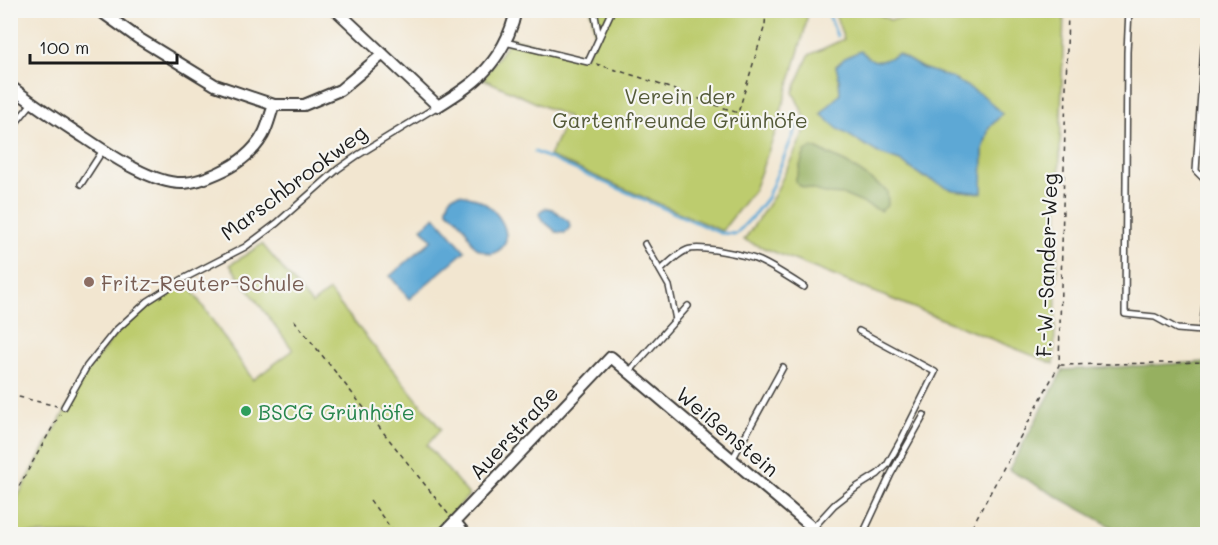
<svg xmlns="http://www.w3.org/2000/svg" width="1218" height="545" font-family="Mali,sans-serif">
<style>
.green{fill:#bdcc6e;stroke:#6c7445;stroke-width:1.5;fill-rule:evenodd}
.forest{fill:#96b061;stroke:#59663e;stroke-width:1.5}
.water{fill:#5da8d5;stroke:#3c6278;stroke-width:1.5}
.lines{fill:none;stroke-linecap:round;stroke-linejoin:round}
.stream{stroke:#5da8d5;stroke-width:3}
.service-casing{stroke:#3c3a37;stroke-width:8}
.minor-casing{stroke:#3c3a37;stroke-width:14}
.path{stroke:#3c3a37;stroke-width:1.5;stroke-dasharray:4.5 4.5;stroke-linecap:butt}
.service{stroke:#fff;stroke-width:5}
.minor{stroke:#fff;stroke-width:10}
.education-dot{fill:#8d6e63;stroke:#f6f6f2;stroke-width:2}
.leisure-dot{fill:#2e9e5b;stroke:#f6f6f2;stroke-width:2}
.labels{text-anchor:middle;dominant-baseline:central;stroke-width:4.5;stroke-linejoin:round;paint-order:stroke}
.park-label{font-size:21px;fill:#545a39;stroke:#f6f6f2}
.street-label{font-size:21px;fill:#1c1c1c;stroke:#f6f6f2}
.education-label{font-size:21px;fill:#785e54;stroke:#f6f6f2;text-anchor:start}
.leisure-label{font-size:21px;fill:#27864d;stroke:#f6f6f2;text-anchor:start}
</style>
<rect width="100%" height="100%" fill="#f6f6f2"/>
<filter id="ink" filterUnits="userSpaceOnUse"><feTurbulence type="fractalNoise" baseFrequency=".0167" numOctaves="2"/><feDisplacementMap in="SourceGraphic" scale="12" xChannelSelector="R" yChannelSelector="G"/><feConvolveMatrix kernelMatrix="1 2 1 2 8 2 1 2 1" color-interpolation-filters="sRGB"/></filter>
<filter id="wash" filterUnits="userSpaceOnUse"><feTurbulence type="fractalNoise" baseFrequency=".008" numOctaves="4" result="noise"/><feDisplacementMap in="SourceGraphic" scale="24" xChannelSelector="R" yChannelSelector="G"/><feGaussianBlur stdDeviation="1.35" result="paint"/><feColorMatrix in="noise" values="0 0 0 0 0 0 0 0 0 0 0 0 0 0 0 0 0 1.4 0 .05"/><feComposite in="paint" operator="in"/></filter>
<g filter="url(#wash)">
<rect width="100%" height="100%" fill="#f2e6d0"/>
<path class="green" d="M591 11H808L805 29 774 136 754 190 722 231 549 156 568 117 483 79 511 38 585 57 596 38Z
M834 11H872L890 20 914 17 923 11H1064L1054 364 744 240 774 196 808 124 793 92 809 55 844 39ZM898 54 922 68 952 78 1002 114 989 128 983 149 982 193 953 190 922 176 900 161 880 154 821 114 840 94 839 78 836 66 870 60 880 63Z
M262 244 312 304 329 291 441 429 427 445 469 495 433 534H11V509L89 368 117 333 150 304 187 283 253 380 293 350 230 265Z"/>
<path class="forest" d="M813 147 847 163 887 191 888 205 881 211 844 195 828 194 800 186 795 181 805 151Z
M1207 362V534H1114L1116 529 1009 470 1063 370Z"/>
<path class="water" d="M861 51C876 66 880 62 898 54L922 68 952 78 984 96 1002 114 989 128 983 149 982 193 953 190 922 176 900 161 880 154 838 129 821 114 840 94 839 78 836 66 846 57Z
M459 194C471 195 485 202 494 211 507 225 514 247 491 254 470 248 474 244 465 228 460 221 454 215 447 210V207L451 196Z
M547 208 552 209 569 222 570 227 565 233 556 232C551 226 542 223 539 214L543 209Z
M435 216 465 251 409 299 390 276 432 240 422 228Z"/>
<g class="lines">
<path class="stream" d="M827 10 837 36
M535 152 720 233 736 234 752 217 767 198 799 121"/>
</g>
</g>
<g filter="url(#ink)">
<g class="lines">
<g class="service-casing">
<path id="service" d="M594 10 599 38
M1129 10 1127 52 1125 314 1155 317 1177 329 1202 331 1208 278
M1208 41 1204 46 1196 171 1208 183
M505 42 588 62 612 10
M10 130 32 103
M81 184 103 150
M645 244 669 286 676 320
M661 270C669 263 677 254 687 250 699 245 747 255 760 261 775 268 790 278 804 287
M629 372 688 306
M64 407 87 366 115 331 148 301 181 280 245 247 277 223 338 169 358 155 438 106
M732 460 783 367
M813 528 834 505 857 487 878 474 887 465 901 440 935 372 859 331
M863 534 891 474 924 415"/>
</g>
<g class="minor-casing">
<path id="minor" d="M99 10 138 38 215 85 274 105H304L340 90 383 54
M336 10 438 106C452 97 468 88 480 76 498 58 511 35 516 10
M10 86C34 105 59 121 85 138 109 154 154 185 184 183 196 182 207 178 218 173 236 165 253 153 263 135 268 126 270 115 274 105
M455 522 465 534
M443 534 611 357 820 534"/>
</g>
<path class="path" d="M596 64 639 77 738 113 765 25 766 10
M294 320 449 515
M1060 365 1208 362
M10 395 57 406
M370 500 395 534
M10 502 60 414
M968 534 1059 365 1068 10"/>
<use href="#service" class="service"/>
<use href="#minor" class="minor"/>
</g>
</g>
<circle class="education-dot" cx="89" cy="282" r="6"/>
<circle class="leisure-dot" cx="246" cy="411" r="6"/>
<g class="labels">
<g class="park-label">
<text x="680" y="95">Verein der<tspan x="680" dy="24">Gartenfreunde Grünhöfe</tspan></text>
</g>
<g class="street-label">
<text transform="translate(293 182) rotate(-37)">Marschbrookweg</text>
<text transform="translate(1046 265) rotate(-88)">F.-W.-Sander-Weg</text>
<text transform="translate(728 431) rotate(40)">Weißenstein</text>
<text transform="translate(513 432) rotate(-47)">Auerstraße</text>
</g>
<g class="education-label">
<text x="101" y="282">Fritz-Reuter-Schule</text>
</g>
<g class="leisure-label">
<text x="258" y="411">BSCG Grünhöfe</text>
</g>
</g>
<rect width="1218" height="545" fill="none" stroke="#f6f6f2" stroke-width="36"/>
<path d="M30 54v9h147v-9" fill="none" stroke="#1c1c1c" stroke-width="3"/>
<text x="39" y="54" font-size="18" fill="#1c1c1c" stroke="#f6f6f2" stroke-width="4.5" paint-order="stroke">100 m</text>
</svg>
